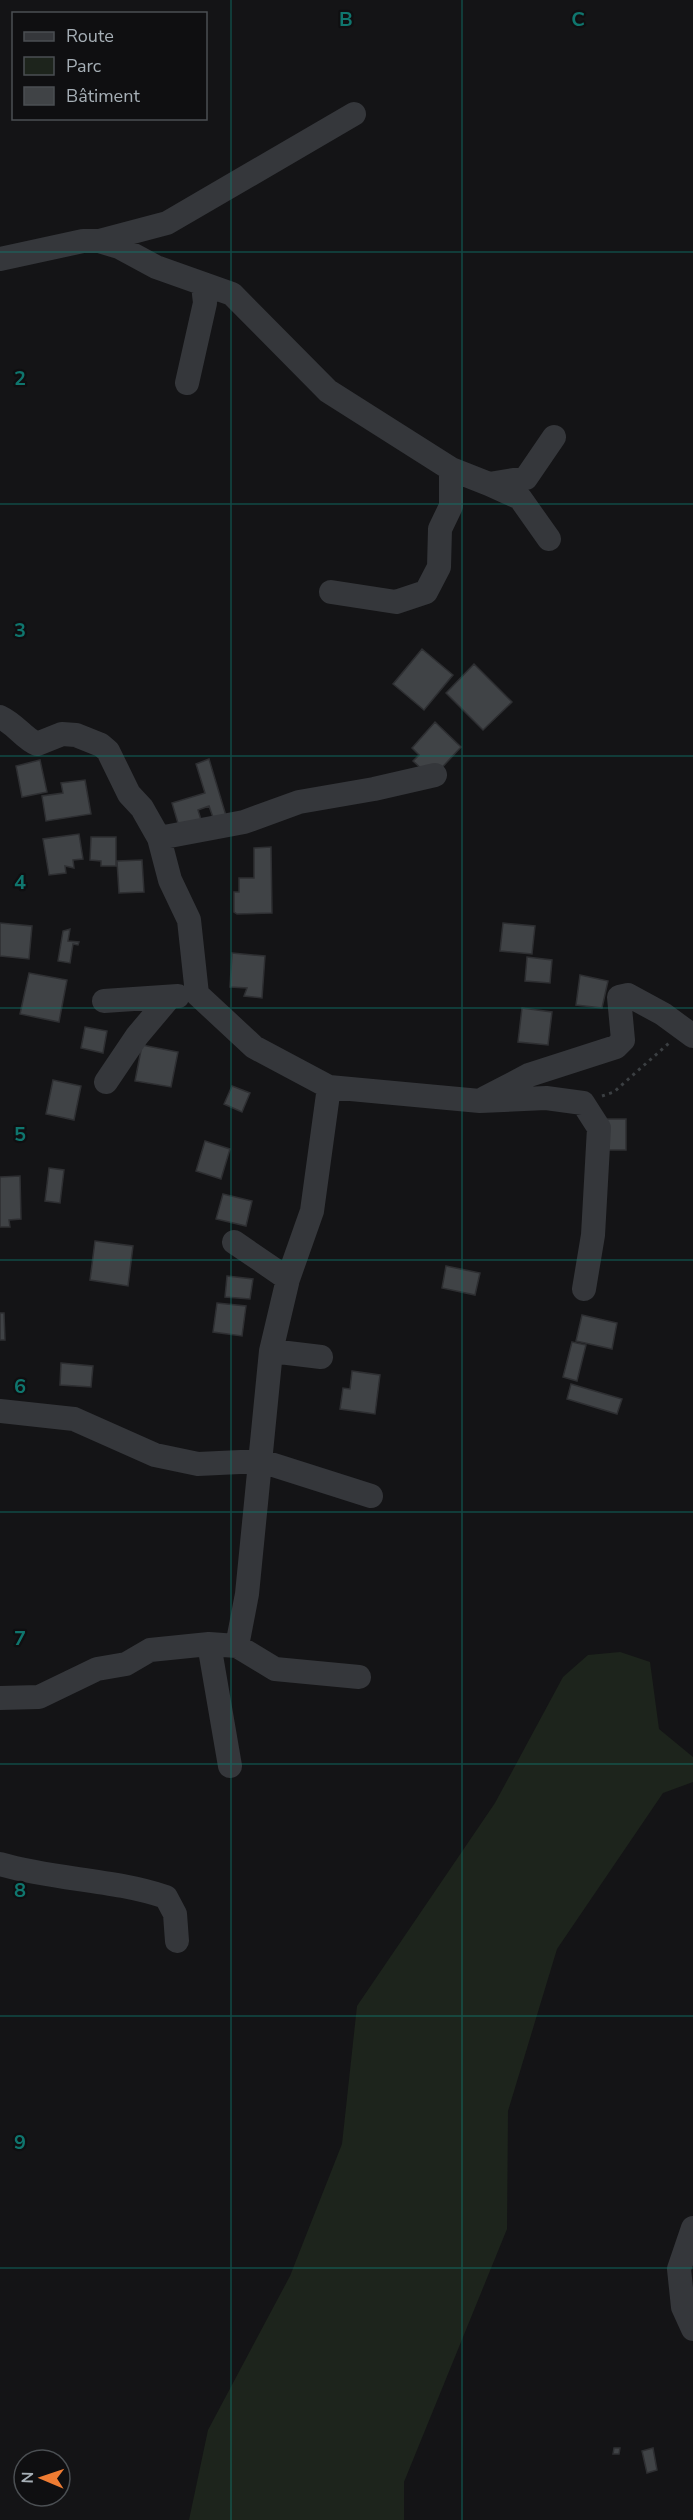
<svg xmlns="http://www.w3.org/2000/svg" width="693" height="2520" font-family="'Nunito Sans',sans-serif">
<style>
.green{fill:#1d241c}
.building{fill:#404346;stroke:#2e2f32;stroke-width:1.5}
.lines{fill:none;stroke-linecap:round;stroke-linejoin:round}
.path{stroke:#3b3f42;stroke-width:3;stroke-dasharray:3 4.5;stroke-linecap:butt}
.minor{stroke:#35373b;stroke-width:24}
.grid{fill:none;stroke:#0f766e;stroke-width:1.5;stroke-opacity:0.55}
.grid-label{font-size:20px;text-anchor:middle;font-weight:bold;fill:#0f766e;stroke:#0f0f11;stroke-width:4.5;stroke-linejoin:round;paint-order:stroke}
</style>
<rect width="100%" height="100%" fill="#141416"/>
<path class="green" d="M620 1652 650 1662 659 1729 693 1757V1782L663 1793 557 1949 508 2111 507 2229 404 2482V2520H189L208 2430 290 2276 342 2144 357 2006 495 1803 563 1677 588 1655Z"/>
<path class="building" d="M422 649 453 675 424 710 393 684Z
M474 664 512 702 483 730 446 693Z
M435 722 461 747 435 775 424 771 413 761 419 755 412 748Z
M209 759 227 819 215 823 209 806 198 810 202 823 180 830 172 803 205 793 196 764Z
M40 760 47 792 22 797 16 766Z
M85 780 91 814 46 821 42 796 63 793 61 783Z
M79 834 83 859 73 860 74 868 65 866 66 873 49 875 43 839Z
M91 837H116V866H101V861L90 860Z
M271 847 272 913 237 914 234 912V892H239V878H254V848Z
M142 860 144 892 119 893 117 861Z
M0 923 32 926 29 959 0 956Z
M503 923 535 926 532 954 500 951Z
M70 929 68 941 79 942 78 945 73 944 70 963 58 961 63 931Z
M232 953 265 956 262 998 244 996 247 988 230 987Z
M527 957 552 960 550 983 525 981Z
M29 973 67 980 59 1022 20 1014Z
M580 975 608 981 602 1008 576 1005Z
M522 1008 552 1012 548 1045 518 1042Z
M85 1027 107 1031 103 1053 81 1048Z
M142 1045 178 1052 171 1087 135 1081Z
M53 1080 81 1086 74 1120 46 1114Z
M232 1086 250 1093 242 1112 224 1104Z
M603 1119H626V1150H603Z
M205 1141 230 1149 221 1179 196 1171Z
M49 1168 64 1170 60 1203 45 1201Z
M20 1176 21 1219 9 1220 10 1227H0V1177Z
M223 1194 252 1201 246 1226 216 1219Z
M95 1241 133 1246 128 1286 90 1280Z
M446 1266 480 1273 475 1295 442 1288Z
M227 1276 253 1279 250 1299 225 1297Z
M217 1303 246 1306 242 1336 213 1332Z
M0 1313H4L5 1340H0Z
M582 1315 617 1323 612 1349 576 1341Z
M572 1342 586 1345 577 1381 563 1377Z
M61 1363 93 1366 91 1387 60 1385Z
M352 1371 380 1375 375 1414 340 1409 343 1388 350 1389Z
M571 1384 622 1399 617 1414 567 1399Z
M614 2448H620L619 2454H613Z
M653 2448 657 2470 647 2473 642 2451Z"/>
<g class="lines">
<path class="path" d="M602 1096 614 1092 669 1043"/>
<path class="minor" d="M99 241 167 223 354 114
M0 259 83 241H99L119 247 156 267 232 294 328 391 451 469 489 484 526 478 554 437
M187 383 205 303 203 285
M489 484 520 498 549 539
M331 592 396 602 426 592 439 567 440 529 451 506V469
M0 717C17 725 23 738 37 744L62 734 76 735 101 745 108 751 129 794 142 808 159 838 170 880 189 920 197 994 254 1047 329 1087 480 1101 546 1098 583 1103 599 1128 593 1235 584 1289
M159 838 244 822 299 802 374 789 435 775
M104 1001 178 996
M106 1082 137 1036 169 998
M485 1098 529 1075 616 1047 623 1040 619 997 628 995 663 1014 693 1036
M234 1242 288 1279
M271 1351 321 1357
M0 1411 74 1419 155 1455 198 1464 261 1461 371 1496
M209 1644 230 1766
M237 1646 247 1594 271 1351 288 1279 312 1211 329 1087
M0 1698 39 1697 97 1669 126 1664 150 1650 209 1644 237 1646 275 1669 359 1677
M0 1864C55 1880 113 1879 166 1897L175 1914 177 1941
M693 2228 679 2269 683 2307 693 2329"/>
</g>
<path class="grid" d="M231 0V2520M462 0V2520M0 252H693M0 504H693M0 756H693M0 1008H693M0 1260H693M0 1512H693M0 1764H693M0 2016H693M0 2268H693"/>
<g class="grid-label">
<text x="346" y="26">B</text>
<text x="578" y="26">C</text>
<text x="20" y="385">2</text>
<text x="20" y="637">3</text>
<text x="20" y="889">4</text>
<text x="20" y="1141">5</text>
<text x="20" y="1393">6</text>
<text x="20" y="1645">7</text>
<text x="20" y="1897">8</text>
<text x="20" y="2149">9</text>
</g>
<rect x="12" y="12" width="195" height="108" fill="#0f0f11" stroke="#4b4f53" stroke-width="1.5"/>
<rect x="24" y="32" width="30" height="9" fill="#35373b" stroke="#4b4f53" stroke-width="1.5"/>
<text x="66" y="42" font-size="18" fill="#a6afb6">Route</text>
<rect x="24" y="57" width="30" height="18" fill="#1d241c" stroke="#4b4f53" stroke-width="1.5"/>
<text x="66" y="72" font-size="18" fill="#a6afb6">Parc</text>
<rect x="24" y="87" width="30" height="18" fill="#404346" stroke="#4b4f53" stroke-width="1.5"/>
<text x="66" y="102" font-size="18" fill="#a6afb6">Bâtiment</text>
<g transform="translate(42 2478) rotate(272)"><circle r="28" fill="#0f0f11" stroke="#4b4f53" stroke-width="1.5"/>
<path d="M0-4.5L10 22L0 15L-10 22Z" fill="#ef7c33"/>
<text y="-9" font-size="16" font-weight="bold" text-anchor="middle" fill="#a6afb6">N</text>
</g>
</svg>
